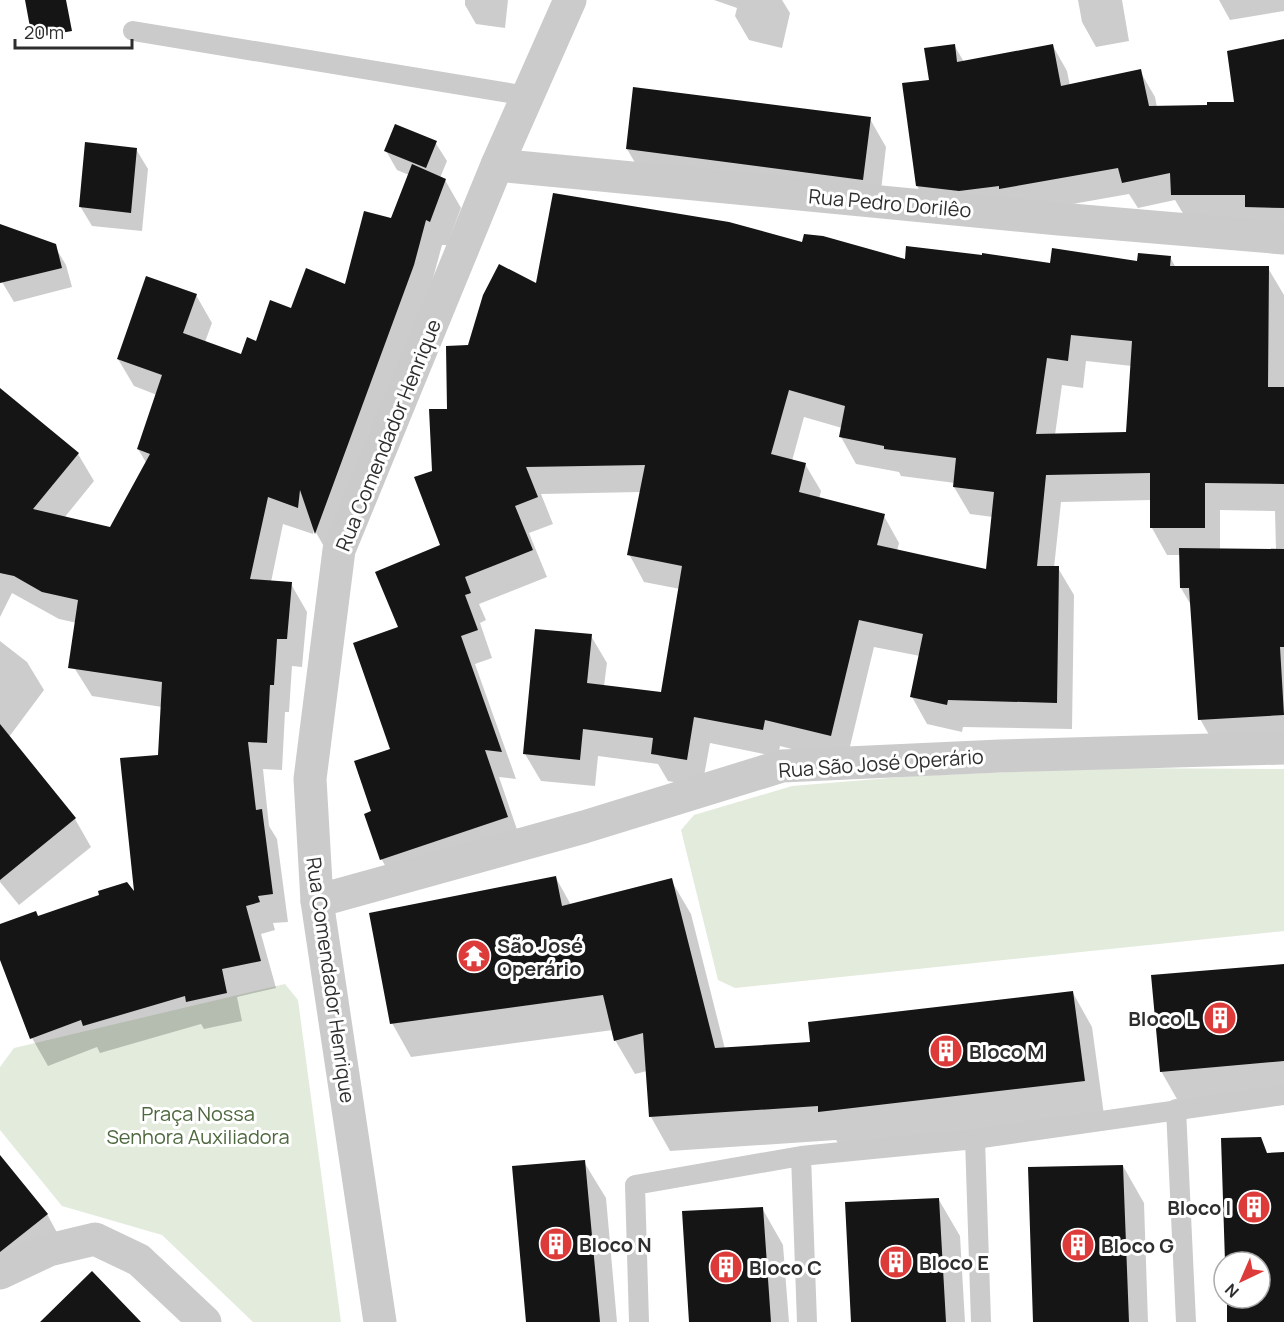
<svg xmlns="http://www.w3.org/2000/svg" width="1284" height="1322" font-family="Manrope,sans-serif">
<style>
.green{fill:#e3ebdd}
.shadow{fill:#0003;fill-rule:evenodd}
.building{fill:#151515;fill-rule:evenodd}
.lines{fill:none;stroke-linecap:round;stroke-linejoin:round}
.service{stroke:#cbcbcb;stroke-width:20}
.minor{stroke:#cbcbcb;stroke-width:33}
.tertiary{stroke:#cbcbcb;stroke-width:33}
.labels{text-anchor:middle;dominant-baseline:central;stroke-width:6;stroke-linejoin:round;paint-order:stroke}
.street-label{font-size:20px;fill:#2e2e2e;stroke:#fff}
.poi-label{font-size:20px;font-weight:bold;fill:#2e2e2e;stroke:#fff;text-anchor:start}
.park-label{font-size:20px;fill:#4e683e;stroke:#fff}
</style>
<rect width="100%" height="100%" fill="#fff"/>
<path class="green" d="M1110 768 1284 769V931L735 988 718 980 681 830 694 815 792 786 914 776Z
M285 984 298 1000 341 1322H253L162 1235 62 1206 0 1130V1067L14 1048Z"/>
<path class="shadow" d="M465 0H508L505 28 476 24 465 5Z
M714 0H782L790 13 782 48 749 40 735 16 737 8Z
M1078 0H1122L1129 41 1096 47 1082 22Z
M1219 0H1284V11L1230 20Z
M1284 41V233L1187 220 1175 200 1138 208 1129 194 1016 214 932 212 917 186 930 81 954 45 964 62 1053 46 1067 71 1070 86 1140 71 1155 97 1157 107 1236 104Z
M870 119 886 147 879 208 644 178 627 149Z
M435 142 447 161 440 178 445 180 461 208 447 245H442L429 293 331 559 314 529 313 534 283 524 271 582 291 584 307 612 302 667 292 666 289 712H285L282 770 263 769 269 826 277 839 288 922 273 923 275 930 261 934 276 988 237 997 242 1021 204 1029 201 1024 100 1053 97 1047 48 1066 32 1038 0 955V926L136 896 160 756 162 707 92 696 75 669 82 624 59 619 12 593 0 617V390L78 454 94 481 64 518 111 528 147 464 138 449 157 395 134 386 118 359 196 295 212 323 205 342 242 356 292 310 346 286 392 220 409 175 397 170 386 151Z
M136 149 148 169 142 231 92 226 80 206Z
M0 226 54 245 66 265 72 287 14 302 2 282 0 272Z
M803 244 906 261 1051 265 1138 262 1170 257 1176 268H1268L1284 295V743L1216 747 1200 719 1192 607 1181 588V555H1167L1152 528V500L1061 502 1054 568H1058L1074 595 1072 729 963 727 962 732 927 724 912 697 920 656 874 647 846 763 780 746 778 757 710 743 702 787 668 781 658 764 598 756 595 786 541 781 525 754 591 636 607 663 604 686 662 694 680 589 644 582 629 554 641 492 541 494 553 524 529 533 547 577 479 604 486 620 480 623 492 658 475 664 516 779 499 777 522 844 397 887 382 860 366 815 373 812 392 750 400 628 442 545 433 472 449 410 469 347 537 286ZM1086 361 1132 366 1127 433 1055 435 1062 385 1083 388ZM804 417 842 428 841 437 856 464 899 472 901 476 955 483 954 487 970 514 993 517 987 570 897 551 899 543 884 516 819 499 821 491 805 464 792 461ZM1220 510 1275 511 1276 550H1220Z
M0 641 27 662 44 690 9 737 75 819 91 847 19 905 0 882Z
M556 878 571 905 671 880 691 914 725 1049 812 1043 1073 993 1092 1027 1104 1115 840 1146 836 1140 670 1151 651 1117 647 1071 635 1074 615 1040 613 1030 411 1057 392 1023Z
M1284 966V1100L1182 1108 1161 1071Z
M584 1162 606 1198 617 1322H528Z
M1123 1166 1144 1203 1148 1322H1035Z
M0 1175 47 1214 61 1240 0 1288Z
M939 1200 960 1236 965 1322H853Z
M762 1208 783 1245 789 1322H691Z"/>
<path class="building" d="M25 0H66L72 31 32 38Z
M1284 39V208L1245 207V195H1171L1170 173 1122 183 1118 168 999 189V186L959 191 916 186 902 83 929 80 924 48 955 44 957 62 1053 44 1061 86 1141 69 1149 106 1207 105V102H1234L1227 51Z
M633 87 871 117 863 180 626 149Z
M395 124 437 141 426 168 384 151Z
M85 142 137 148 131 213 79 207Z
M412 164 446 179 430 222 426 220 414 265 315 534 300 490 298 508 268 497 250 579 292 582 287 639H277L274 685H270L267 743 248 742 256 810 262 809 273 894 258 896 260 902 246 906 261 961 222 969 227 993 186 1002 185 996 83 1026 81 1020 30 1039 0 960V924L36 911 38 916 99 895 98 891 127 882 134 891 120 758 158 755 162 682 68 668 78 600 42 592 14 576 0 573V388L79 453 33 509 110 527 150 454 137 449 162 375 117 359 146 276 197 294 183 333 241 354 247 337 256 341 270 300 291 308 306 268 345 284 364 211 391 218Z
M553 193 729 222 802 242 804 234 823 236 905 259 906 246 982 255V253L1050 263 1052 248 1137 261 1138 253 1171 256 1170 266H1269L1268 387H1284V484L1205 483V528H1150V473L1046 475 1037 566H1059L1057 703 948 700 947 705 910 697 923 634 859 620 831 736 765 720 763 730 694 717 687 760 651 754 653 738 583 729 580 760 523 754 535 629 592 634 587 683 661 692 682 566 627 555 645 465 526 467 538 497 515 506 533 550 465 577 471 593 465 595 478 630 461 636 502 752 485 750 508 817 380 860 364 814 371 811 354 761 390 749 353 643 398 627 375 572 440 545 414 477 432 471 429 409H447L446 346 468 345 483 295 499 264 536 283ZM1071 335 1132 341 1126 432 1036 434 1047 358 1068 361ZM789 390 845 406 839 437 884 446V449L956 458 953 487 994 492 986 569 877 545 885 514 799 492 806 463 771 454Z
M0 224 56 244 62 268 0 283Z
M1179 548 1284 549V647H1280L1284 715 1198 720 1189 588H1180Z
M0 724 76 818 0 880Z
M556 876 562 906 672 878 715 1048 810 1042 808 1022 1073 991 1085 1081 818 1112V1106L649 1117 643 1033 614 1041 603 995 390 1024 369 913Z
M1284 964V1061L1160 1072 1151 975Z
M1261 1137 1267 1153 1284 1152V1322H1227V1298H1260V1262H1225L1221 1138Z
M0 1155 48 1214 0 1252Z
M585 1160 600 1322H526L512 1166Z
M1123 1165 1129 1322H1033L1028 1167Z
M939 1198 946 1322H851L845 1202Z
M763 1207 771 1322H689L682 1211Z
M92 1271 141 1322H40Z"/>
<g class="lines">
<path class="service" d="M133 31 527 96
M1176 1109 1186 1322
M975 1139 981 1322
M801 1156 807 1322
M639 1322 635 1185 801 1156 975 1139 1284 1095"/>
<path class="minor" d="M497 165 1059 219 1284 238
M317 901 584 827 782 766 1000 756 1284 748
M0 1273 49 1250 95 1239 139 1260 205 1322"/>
<path class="tertiary" d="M380 1322 317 901 310 779 339 550 497 165 570 0"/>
</g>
<defs>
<g id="temple-disc" transform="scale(1.725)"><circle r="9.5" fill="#dc3b3a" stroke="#fff"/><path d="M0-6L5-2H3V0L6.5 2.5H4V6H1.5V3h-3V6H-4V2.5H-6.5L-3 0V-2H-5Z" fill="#fff"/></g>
<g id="building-disc" transform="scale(1.725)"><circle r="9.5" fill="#dc3b3a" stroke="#fff"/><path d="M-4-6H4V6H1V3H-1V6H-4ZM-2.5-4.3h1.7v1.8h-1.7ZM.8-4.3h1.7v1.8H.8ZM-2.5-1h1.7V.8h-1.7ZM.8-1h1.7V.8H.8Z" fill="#fff"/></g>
</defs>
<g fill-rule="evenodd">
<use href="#temple-disc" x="474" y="956"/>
<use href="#building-disc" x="1220" y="1018"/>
<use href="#building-disc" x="946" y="1051"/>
<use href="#building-disc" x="1254" y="1207"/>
<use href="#building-disc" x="556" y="1244"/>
<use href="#building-disc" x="1078" y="1245"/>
<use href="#building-disc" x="896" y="1262"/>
<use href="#building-disc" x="726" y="1267"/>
</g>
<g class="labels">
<g class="street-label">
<text transform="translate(890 203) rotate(5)">Rua Pedro Dorilêo</text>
<text transform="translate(388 435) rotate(-68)">Rua Comendador Henrique</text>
<text transform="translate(881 763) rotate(-4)">Rua São José Operário</text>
<text transform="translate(331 980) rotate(82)">Rua Comendador Henrique</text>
</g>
<g class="poi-label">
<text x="497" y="945">São José<tspan x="497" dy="23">Operário</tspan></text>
<text x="1197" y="1018" text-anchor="end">Bloco L</text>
<text x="969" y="1051">Bloco M</text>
<text x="1231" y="1207" text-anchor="end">Bloco I</text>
<text x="579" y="1244">Bloco N</text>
<text x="1101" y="1245">Bloco G</text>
<text x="919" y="1262">Bloco E</text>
<text x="749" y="1267">Bloco C</text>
</g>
<g class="park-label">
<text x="198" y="1113">Praça Nossa<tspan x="198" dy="23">Senhora Auxiliadora</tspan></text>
</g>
</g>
<g transform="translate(1242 1280) rotate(224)"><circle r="28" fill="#ffffff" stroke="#ababab" stroke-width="1.5"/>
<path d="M0-4.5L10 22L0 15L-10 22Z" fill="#dc3b3a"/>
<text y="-9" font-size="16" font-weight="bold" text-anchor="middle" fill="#2e2e2e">N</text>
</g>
<path d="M15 39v9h117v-9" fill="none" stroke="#2e2e2e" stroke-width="3"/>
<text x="24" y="39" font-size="18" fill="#2e2e2e" stroke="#ffffff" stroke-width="4.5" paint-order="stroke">20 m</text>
</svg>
